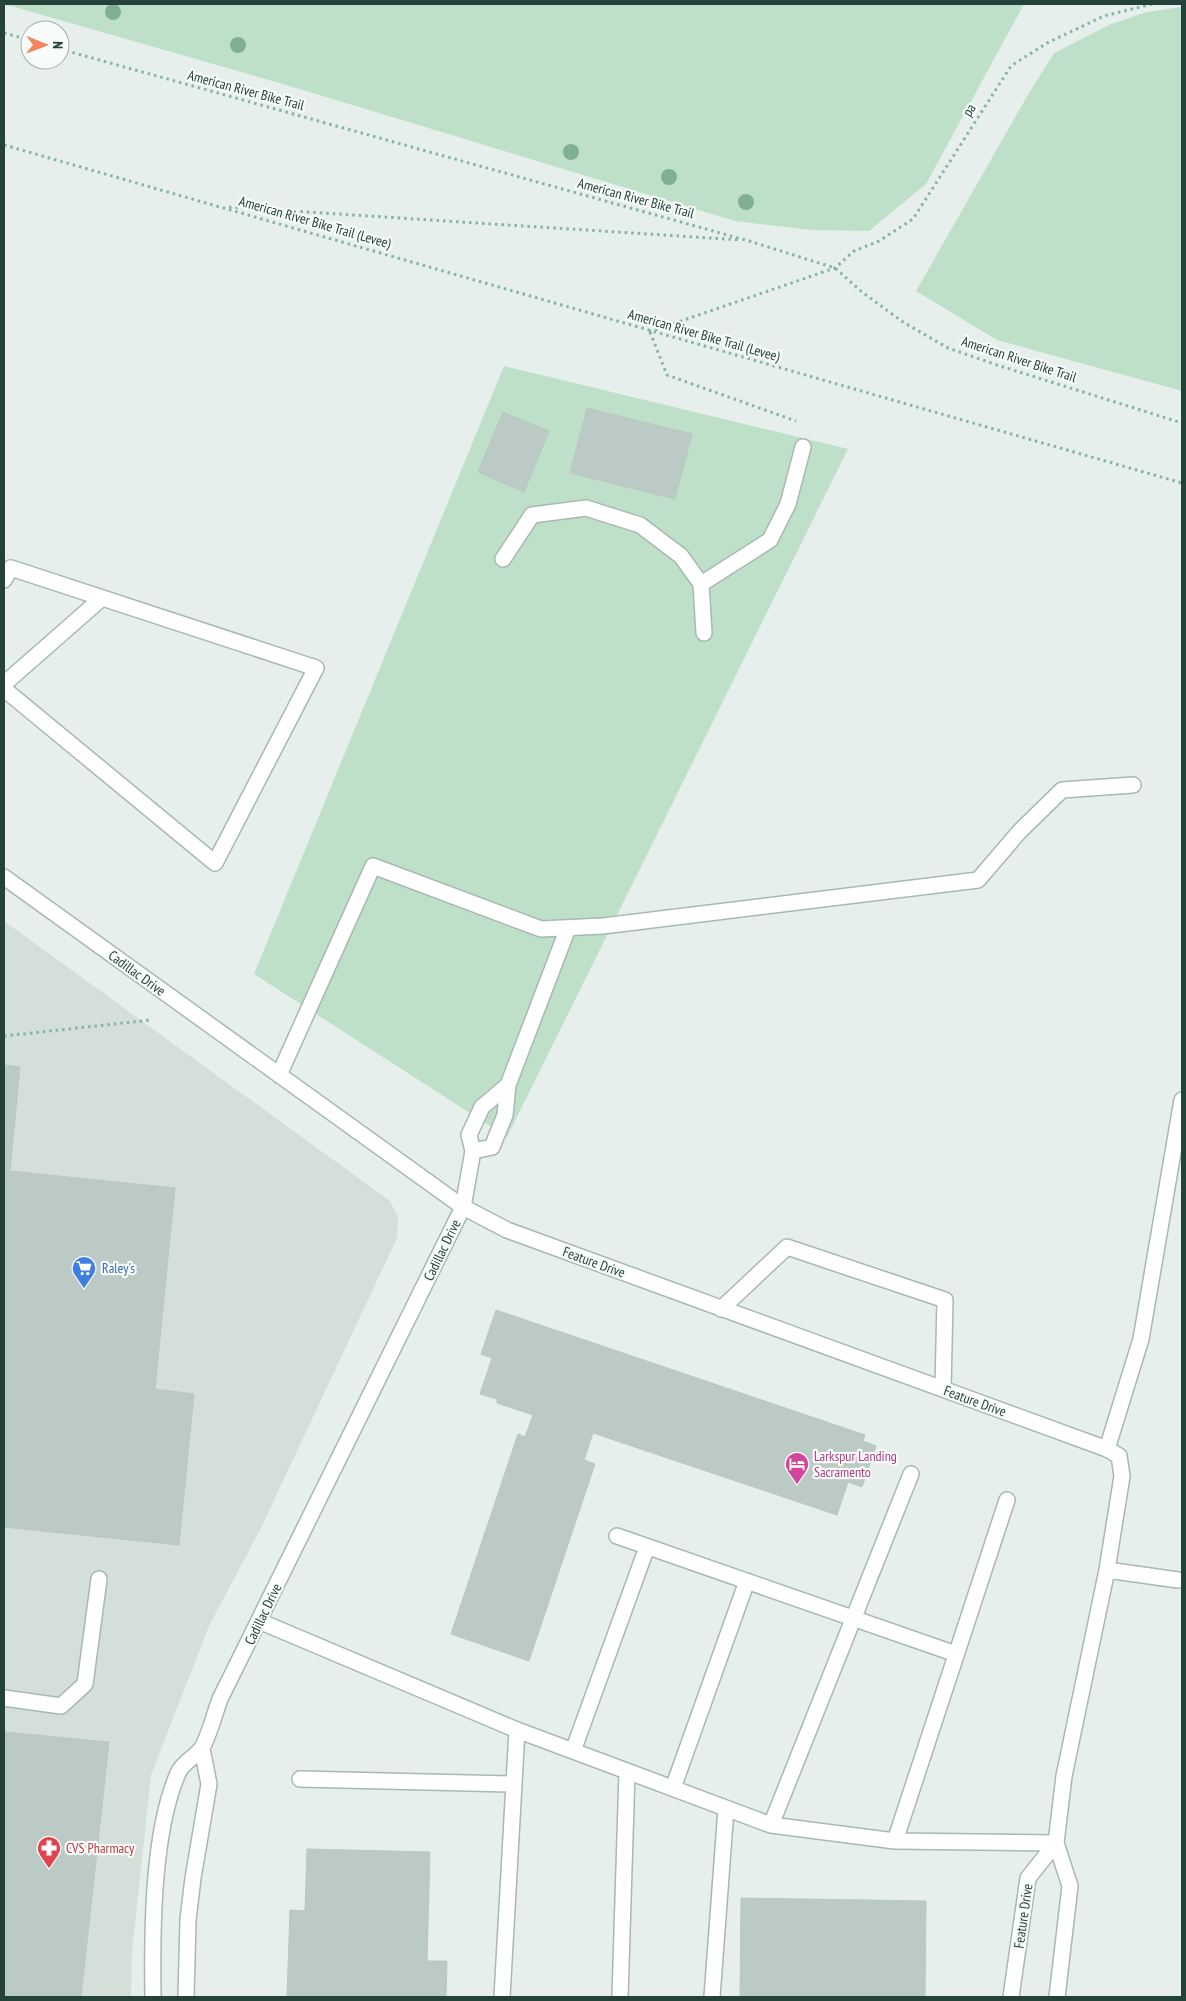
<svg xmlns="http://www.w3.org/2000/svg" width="1186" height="2001" font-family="'PT Sans Narrow',sans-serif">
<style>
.built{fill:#d4dfda}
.green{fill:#bfe0c8}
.building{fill:#bbcac4;stroke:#b8c9c2}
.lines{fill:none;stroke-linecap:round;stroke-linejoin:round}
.lane-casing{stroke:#a8b8b2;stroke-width:18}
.street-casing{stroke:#a8b8b2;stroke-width:18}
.path{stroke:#86b3a5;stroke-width:3;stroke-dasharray:2.5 4;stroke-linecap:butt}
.lane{stroke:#fff;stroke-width:15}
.street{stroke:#fff;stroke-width:15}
.tree{fill:#80af93}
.labels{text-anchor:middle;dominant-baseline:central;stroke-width:4.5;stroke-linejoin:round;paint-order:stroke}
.street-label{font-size:14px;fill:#24423a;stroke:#f7fbf9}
.shop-label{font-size:14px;fill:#366cbe;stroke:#f7fbf9;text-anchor:start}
.hotel-label{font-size:14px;fill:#b23c85;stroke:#f7fbf9;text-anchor:start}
.health-label{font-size:14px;fill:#be3a42;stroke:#f7fbf9;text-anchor:start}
</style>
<rect width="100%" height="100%" fill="#e6efeb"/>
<path class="built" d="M4 921 390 1201 398 1217 397 1238 260 1530 209 1626 151 1775 132 1952 131 1997H4Z"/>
<path class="green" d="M4 4H1024L926 184 869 231 811 230 735 221 293 87Z
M1182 7V391L997 340 916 291 1029 93 1054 53 1111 24 1147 12Z
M504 366 848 449 507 1137 254 974Z"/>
<path class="building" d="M587 408 692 434 675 499 570 473Z
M503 412 549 431 524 492 478 472Z
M4 1065 20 1067 10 1171 175 1188 155 1389 194 1394 179 1545 4 1527Z
M496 1310 865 1435 863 1441 876 1446 862 1487 848 1482 837 1515 593 1433 584 1460 595 1464 529 1661 451 1634 518 1434 525 1437 533 1415 497 1403V1399L480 1394 492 1358 481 1354Z
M4 1732 109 1742 81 1997H4Z
M307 1849 430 1852 427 1961H447L446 1997H287L290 1910 305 1911Z
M741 1898 926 1901 925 1997H740Z"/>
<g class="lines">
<g class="lane-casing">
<path id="lane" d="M503 559 532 515 586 508 640 525 681 556 701 584 704 633
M4 580 11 568 316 668 215 863 4 689
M701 584 770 540 788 504 803 447
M4 684 102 598
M279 1075 373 866 541 929 603 926 978 880 1019 832 1062 790 1133 785
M473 1151 492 1147 505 1115 508 1085 568 928
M463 1207 473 1151 469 1135 482 1107 508 1085
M721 1309 787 1247 945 1300 943 1389
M1107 1449 1141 1339 1182 1100
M617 1536 956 1654
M1107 1570 1178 1580
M259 1621 517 1730 771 1825 895 1841 1056 1843
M4 1698 61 1706 85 1684 99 1579
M573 1751 647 1547
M300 1779 514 1784
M673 1788 747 1581
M771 1825 911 1474
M895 1841 1007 1500
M502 1997 517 1730
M620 1997 627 1772
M712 1997 726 1809"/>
</g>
<g class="street-casing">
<path id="street" d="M4 877 463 1207 220 1699C215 1712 208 1740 201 1749 195 1757 184 1762 179 1771 152 1830 152 1932 153 1997
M463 1207 507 1230 1107 1449 1119 1456 1122 1476 1107 1570 1064 1776 1056 1843 1070 1886 1057 1997
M186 1997 188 1920 193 1878 209 1784 202 1749
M1011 1997 1028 1878 1056 1843"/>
</g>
<path class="path" d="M4 33 30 40
M60 49 749 241 835 268 862 292 903 322 948 348 997 365 1182 423
M4 145 1182 483
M229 207 741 240
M649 332 835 268 854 251 879 241 913 219 1011 66 1047 43 1104 16 1152 4
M650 332 667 375 796 421
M4 1036 151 1020"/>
<use href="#lane" class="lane"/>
<use href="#street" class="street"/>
</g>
<g class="tree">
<circle cx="113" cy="12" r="8"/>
<circle cx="238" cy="45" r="8"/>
<circle cx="571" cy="152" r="8"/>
<circle cx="669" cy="177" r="8"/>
<circle cx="746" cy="202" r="8"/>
</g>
<defs>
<g id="supermarket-pin" transform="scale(1.25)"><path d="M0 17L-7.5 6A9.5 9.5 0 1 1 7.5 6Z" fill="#3f7fe0" stroke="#f7fbf9"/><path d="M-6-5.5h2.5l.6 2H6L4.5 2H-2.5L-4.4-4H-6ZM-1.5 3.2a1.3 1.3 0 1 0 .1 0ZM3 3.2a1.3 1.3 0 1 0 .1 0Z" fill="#fff"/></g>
<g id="hotel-pin" transform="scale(1.25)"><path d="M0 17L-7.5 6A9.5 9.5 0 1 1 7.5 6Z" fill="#d1479c" stroke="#f7fbf9"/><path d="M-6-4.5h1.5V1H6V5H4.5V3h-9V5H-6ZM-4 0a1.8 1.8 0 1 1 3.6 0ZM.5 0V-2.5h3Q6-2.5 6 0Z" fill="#fff"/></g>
<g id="pharmacy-pin" transform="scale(1.25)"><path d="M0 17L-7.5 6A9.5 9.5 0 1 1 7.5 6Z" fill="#e0444e" stroke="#f7fbf9"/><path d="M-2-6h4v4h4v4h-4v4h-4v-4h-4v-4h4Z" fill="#fff"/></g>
</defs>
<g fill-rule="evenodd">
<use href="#supermarket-pin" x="84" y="1268"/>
<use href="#hotel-pin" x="797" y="1464"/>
<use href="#pharmacy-pin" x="49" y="1848"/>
</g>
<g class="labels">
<g class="street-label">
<text transform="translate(246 90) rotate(15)">American River Bike Trail</text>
<text transform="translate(969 110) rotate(-57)">pa</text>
<text transform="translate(636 198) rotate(15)">American River Bike Trail</text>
<text transform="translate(315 222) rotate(16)">American River Bike Trail (Levee)</text>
<text transform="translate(704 335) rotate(16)">American River Bike Trail (Levee)</text>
<text transform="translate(1019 359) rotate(18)">American River Bike Trail</text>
<text transform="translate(137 973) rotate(36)">Cadillac Drive</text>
<text transform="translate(442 1250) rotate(-64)">Cadillac Drive</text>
<text transform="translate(594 1262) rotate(20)">Feature Drive</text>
<text transform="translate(975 1401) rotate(20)">Feature Drive</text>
<text transform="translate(263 1614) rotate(-64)">Cadillac Drive</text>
<text transform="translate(1023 1916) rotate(-82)">Feature Drive</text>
</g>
<g class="shop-label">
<text x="102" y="1268">Raley's</text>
</g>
<g class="hotel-label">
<text x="814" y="1456">Larkspur Landing<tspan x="814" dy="16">Sacramento</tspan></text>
</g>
<g class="health-label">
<text x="66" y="1848">CVS Pharmacy</text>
</g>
</g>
<rect width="1186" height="2001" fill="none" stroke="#24423a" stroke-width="10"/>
<g transform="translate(45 45) rotate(91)"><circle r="24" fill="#f7fbf9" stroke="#a3b1ad"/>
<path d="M0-4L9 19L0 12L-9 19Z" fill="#f4845f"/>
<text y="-8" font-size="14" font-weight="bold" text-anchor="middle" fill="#24423a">N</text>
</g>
</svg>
